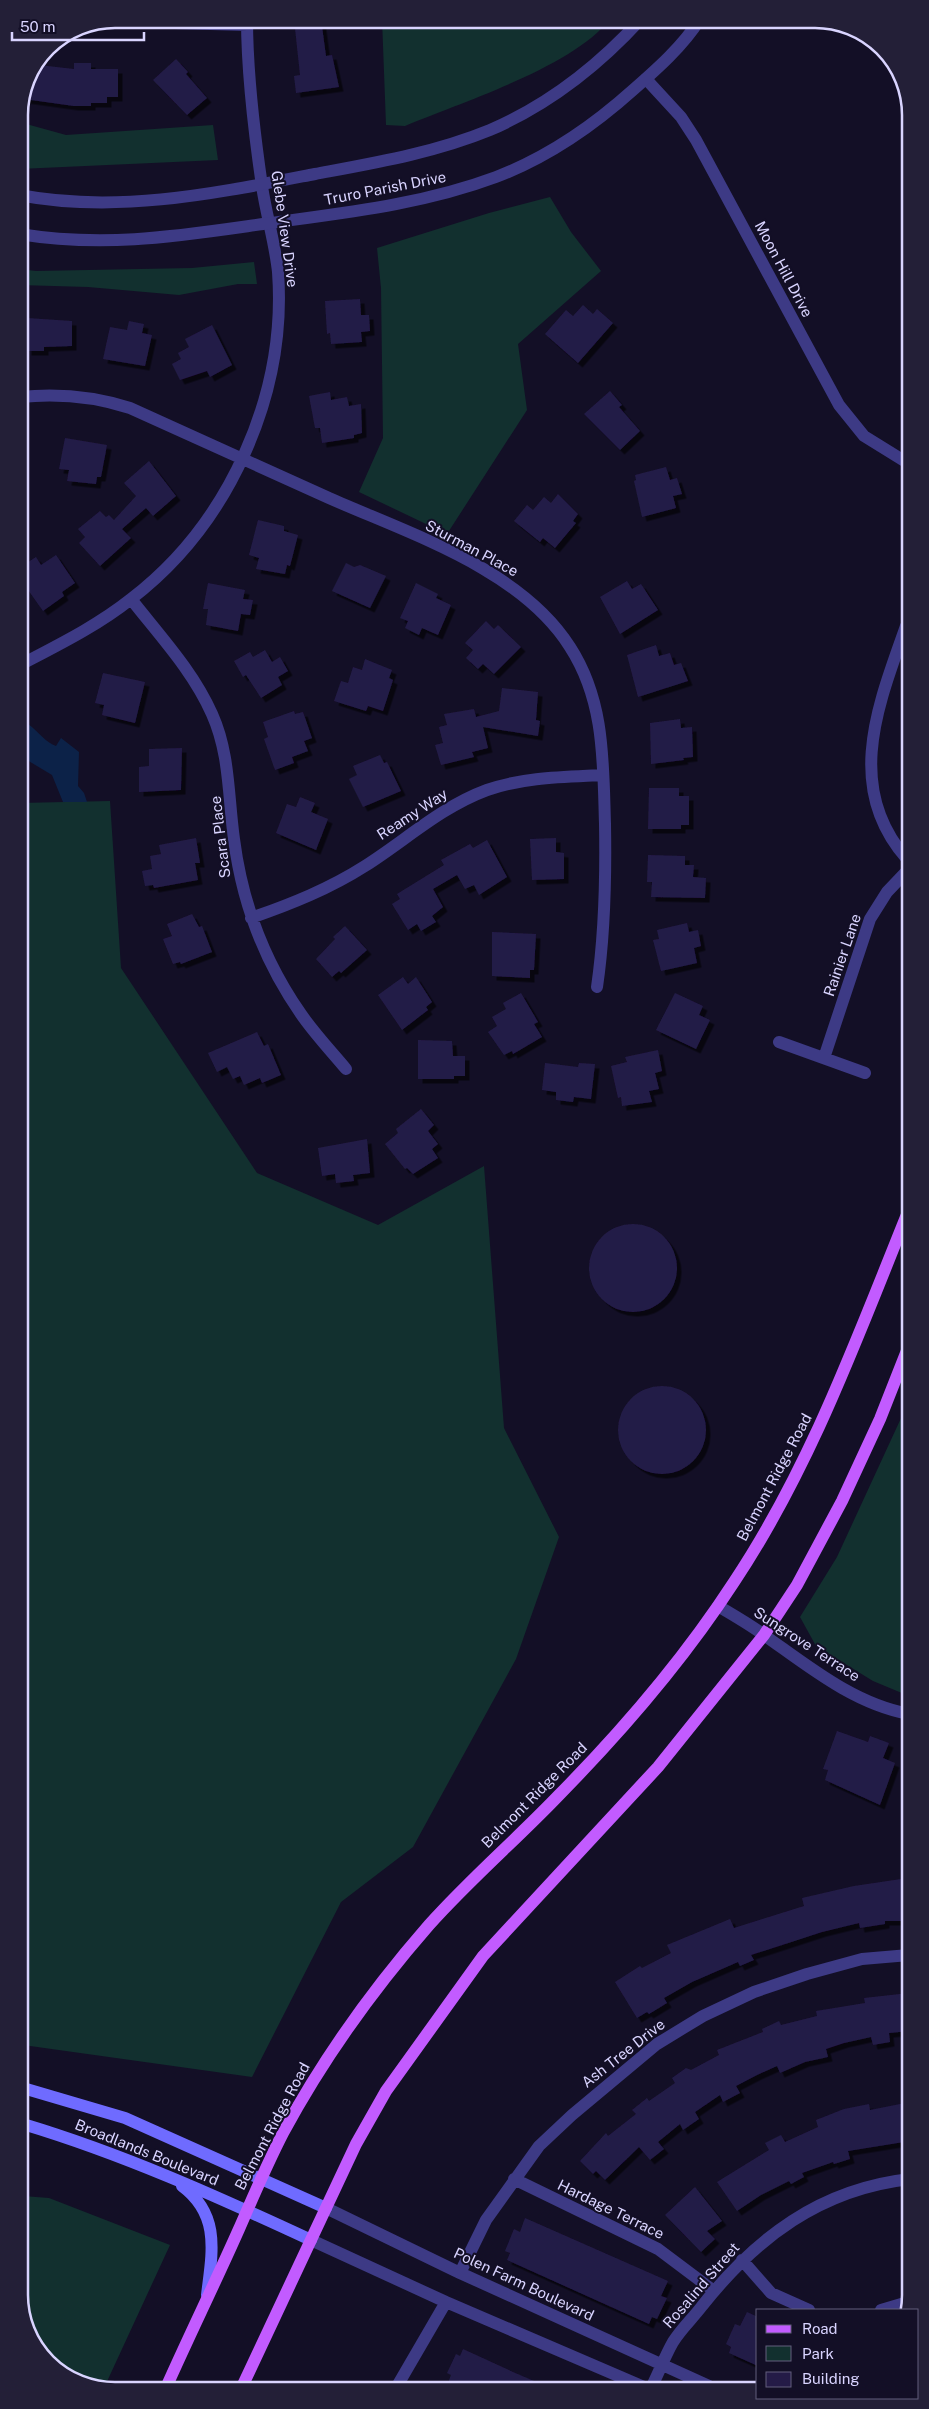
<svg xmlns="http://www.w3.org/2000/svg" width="929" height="2409" font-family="'Public Sans',sans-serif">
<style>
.green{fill:#12302f}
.water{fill:#0c2248}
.building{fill:#241b47;filter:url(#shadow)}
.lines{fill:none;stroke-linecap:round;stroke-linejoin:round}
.minor{stroke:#3d3a85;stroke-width:12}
.tertiary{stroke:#3d3a85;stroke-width:12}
.secondary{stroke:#6f6bff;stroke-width:12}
.primary{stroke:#c25bff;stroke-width:12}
.labels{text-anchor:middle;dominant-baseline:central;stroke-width:4;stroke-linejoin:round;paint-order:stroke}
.street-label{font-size:15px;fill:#d9d4ff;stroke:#130f26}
.rim{fill:none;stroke:#d9d4ff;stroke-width:2.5}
</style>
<defs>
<filter id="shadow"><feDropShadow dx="4.5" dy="4.5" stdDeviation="0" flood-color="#0009"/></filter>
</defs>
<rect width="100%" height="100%" fill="#130f26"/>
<path class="green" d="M382 19H610C573 67 462 102 405 126L386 125Z
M19 122 66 135 213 125 218 160 19 169Z
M550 197 571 232 601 271 518 344 527 410 447 534 359 492 383 438 381 288 377 248 489 213Z
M254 262 257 284H238L179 295 88 287 19 285V269L36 271 192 268Z
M110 801 121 968 257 1173 378 1225 484 1166 504 1428 559 1537 516 1659 413 1847 341 1902 252 2077 23 2045 20 803Z
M908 1403 909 1696 873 1681 816 1646 800 1617 837 1557Z
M23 2196 49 2198 170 2245 104 2388 56 2370 24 2325Z"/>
<path class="water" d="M28 724C39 732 45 742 56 746L61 738 79 752 78 786 84 793 87 802H63L52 775 22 757 20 732Z"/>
<path class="building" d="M294 19H321L326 56 332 55 339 87 296 93 294 76 300 75Z
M176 59 188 72 186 74 207 98 187 115 153 80Z
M74 63H91V69H118V97H107V103H91V106H74L24 99 39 65 74 69Z
M360 299 361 315H369L370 331 361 332 362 342 331 344 330 333 327 334 325 301Z
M583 305 593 314 597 309 613 323 578 363 545 334 566 310 573 316Z
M27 318 72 321V346L44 347V351H27Z
M129 321 144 324 142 333 152 335 145 366 103 359 110 327 127 330Z
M212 325 232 365 210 377 207 371 180 380 172 364 181 359 178 353 189 347 185 339Z
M610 391 622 405 619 407 640 431 620 450 584 414Z
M330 392 331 400 347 397 349 406 361 404 362 433 354 435V438L322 443 320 428H315L309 396Z
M65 438 107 445 101 477H97L96 484 67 481 69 470 59 469Z
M149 461 176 496 153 516 146 508 122 529 131 538 100 566 79 543 85 537 78 529 100 511 106 517 109 515 114 520 136 496 124 483Z
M666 467 670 480 677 478 682 494 673 496 676 508 642 517 634 481 636 480 635 475Z
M558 494 578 514 573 521 576 523 555 548 543 538 540 542 514 521 527 505 533 510 544 497 551 503Z
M258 520 284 526V531L298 535 290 566 287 565 285 574 256 569 259 558 249 555Z
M56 555 75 583 62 592 64 596 43 611 21 580 28 575 22 566 36 557 41 565Z
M346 563 354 567 360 565 386 576 370 608 332 591Z
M627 581 632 589 641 584 658 610 620 634 600 597Z
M208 583 245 590 243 599 253 600 250 615 241 614 238 631 206 625 208 609H203Z
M416 583 438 594 436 598 451 605 438 635 422 628 419 635 405 628 408 621 400 618Z
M486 621 494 629 498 625 521 647 494 674 483 664 478 669 466 658 473 650 465 643Z
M656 645 659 656 670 653 674 665 681 663 688 681 638 697 627 655Z
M265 650 272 662 280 657 288 671 278 677 282 685 261 698 246 675 243 677 234 661 250 652 253 657Z
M365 659 392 670 389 678 393 680 383 711 368 706 366 711 334 701 341 681 348 683 353 667 362 670Z
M103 673 145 682 135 723 102 715 104 705 95 703Z
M502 688 538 692 536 720 540 721 538 736 483 727 488 748 472 752 474 757 441 765 435 745 443 743 439 727 447 725 444 714 474 709 476 717 499 711Z
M294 711 295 714 303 712 312 738 304 741 308 751 292 757 294 763 275 770 264 739 268 737 263 722Z
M680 719 681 728 692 727 693 757 683 758 684 760 651 764 650 723Z
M182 748 181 790 139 792V767L149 766V749Z
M380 755 384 763 387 762 401 791 363 807 349 779 357 775 353 766Z
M649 788H679V796H689V825H681V829H648Z
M300 797 315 803 311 812 328 819 316 850 276 833 287 804 296 807Z
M196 838 200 863H195L198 880 154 888 153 885 145 886 142 871 152 869 150 856 161 854 159 845Z
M556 838V852L564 853V879L532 880 530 839Z
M487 840 507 877 479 895 474 885 465 889 457 875 433 889 443 907 432 916 436 922 421 931 417 924 408 930 392 904 400 899 397 894 444 865 441 860 470 844 473 848Z
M648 855 685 856V865H694L693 877 706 878 705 898 651 897 652 882H647Z
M192 914 199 927 202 926 212 952 181 964 180 962 173 964 163 939 172 936 167 924Z
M687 923 689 932 698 930 701 946 694 948 697 963 661 971 653 940 659 939 657 930Z
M345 926 367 950 341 973 339 971 332 977 316 959 335 939 333 937Z
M492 932 536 934 534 970H530V978L492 976Z
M403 977 408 984 416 977 432 1002 426 1007 428 1010 402 1030 378 995Z
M521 993 538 1022 534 1024 542 1037 513 1054 512 1051 504 1055 488 1032 497 1026 492 1017 506 1009 503 1003Z
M675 993 703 1006 699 1015 710 1020 696 1049 656 1030Z
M257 1032 264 1046 268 1044 281 1075 262 1083 260 1078 244 1085 240 1076 233 1079 227 1067 217 1072 208 1053Z
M418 1040 452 1041 453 1056H465V1076H454V1079H418Z
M658 1050 662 1071 655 1073 659 1089 649 1091 652 1102 622 1106 621 1097 618 1098 611 1066 627 1062 625 1057Z
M545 1063 578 1067 579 1063 595 1064 591 1099 574 1097 573 1102 556 1100V1092L542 1090Z
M421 1109 434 1125 428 1131 438 1144 432 1149 438 1158 413 1174 407 1168 405 1169 385 1144 398 1133 396 1129Z
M367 1139 370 1173 353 1175 354 1181 336 1183 335 1174 322 1176 318 1148Z
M589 1268a44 44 0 1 1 88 0a44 44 0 1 1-88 0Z
M618 1430a44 44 0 1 1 88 0a44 44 0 1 1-88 0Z
M837 1731 868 1742 870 1736 889 1743 883 1758 895 1763 880 1805 825 1780 828 1770 823 1769Z
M901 1879H909V1921H885V1924L860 1928 859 1923 822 1932 751 1955 754 1960 740 1966 738 1962 692 1982 664 1998 667 2003 649 2014 647 2012 637 2018 615 1982 640 1966 642 1968 671 1953 667 1945 730 1919 734 1928 804 1906 802 1898 854 1886Z
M909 1993 910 2031 889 2033 890 2042 873 2045 871 2037 844 2043 826 2049 828 2057 805 2062 780 2073 777 2066 757 2075 736 2086 740 2093 723 2102 720 2095 695 2112 699 2119 683 2130 680 2124 658 2142 664 2149 650 2160 639 2147 605 2180 596 2171 593 2174 580 2161 606 2133 608 2136 636 2114 632 2110 647 2098 649 2101 675 2083 672 2078 686 2068 691 2070 719 2055 717 2050 763 2032 762 2029 779 2021 781 2025 817 2016 816 2011 865 2003 864 1998Z
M910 2102V2141L848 2151 850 2159 834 2164 833 2162 802 2173 804 2177 791 2184 789 2181 761 2195 737 2211 717 2182 769 2150 765 2143 781 2135 785 2142 818 2127 816 2120 844 2109 869 2104 870 2110Z
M695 2187 722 2221 707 2231 715 2239 701 2252 665 2215Z
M525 2218 668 2281 661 2296 667 2298 657 2319 652 2317 649 2324 507 2260 510 2253 505 2251 514 2229 520 2232Z
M747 2312 758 2317V2366L729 2353 731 2347 726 2344 735 2324 740 2326Z
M463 2349 513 2372 548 2387 446 2388 451 2375 447 2373 456 2354 460 2356Z"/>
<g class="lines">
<path class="minor" d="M101 21 247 25
M646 79 681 117 696 140 839 405 864 436 906 462
M20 397C59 393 93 396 130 408 197 438 263 468 329 498 410 534 521 569 570 647 605 701 603 762 605 824 606 880 605 932 597 987
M131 599C160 636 193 671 212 714 230 754 228 796 234 839 242 902 264 961 301 1014 314 1033 331 1051 346 1069
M906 626C879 703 843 787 907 859
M20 665C58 645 97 626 131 599 229 524 287 395 278 272 275 243 266 214 262 186 254 131 247 74 247 19
M251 918C291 904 329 889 365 866 406 840 441 807 487 790 524 777 564 777 603 775
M779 1042 865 1073
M824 1058 870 919 887 892 907 871
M718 1606C733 1615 749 1624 764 1635 808 1666 854 1704 909 1714
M514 2179 658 2249 714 2291
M326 2208 460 2273 709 2386
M311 2240 446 2302 644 2387
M742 2260 771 2293 809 2310
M460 2273 486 2220 539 2146 572 2115 657 2044 703 2016 754 1992 807 1974 862 1959 909 1955
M881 2310 908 2302
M652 2386C659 2372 665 2356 673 2342 681 2329 693 2318 702 2306 756 2238 820 2189 910 2179
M396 2388 446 2302"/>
<path class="tertiary" d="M19 195C118 214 217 193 315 174 374 163 434 153 490 130 548 105 599 65 641 19
M19 234C106 248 178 236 263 224 342 213 421 205 496 177 546 158 594 125 633 90 657 69 683 46 700 19"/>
<path class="secondary" d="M23 2088 125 2118 326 2208
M23 2124C123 2154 216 2196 311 2240
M182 2186C221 2215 212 2253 207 2295"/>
<path class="primary" d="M241 2389 356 2144 386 2091 483 1956 658 1767 764 1635 797 1585 842 1501 880 1419 908 1348
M165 2390C189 2336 215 2283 239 2229 253 2197 267 2164 283 2133 323 2059 374 1988 429 1925 470 1879 517 1839 559 1795 623 1730 684 1659 734 1582 810 1468 857 1338 908 1212"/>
</g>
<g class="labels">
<g class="street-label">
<text transform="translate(385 188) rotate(-11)">Truro Parish Drive</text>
<text transform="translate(285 229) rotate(82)">Glebe View Drive</text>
<text transform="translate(784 269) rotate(62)">Moon Hill Drive</text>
<text transform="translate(472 548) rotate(28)">Sturman Place</text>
<text transform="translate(412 814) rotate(-33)">Reamy Way</text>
<text transform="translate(220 837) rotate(-97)">Scara Place</text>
<text transform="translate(842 955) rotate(-71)">Rainier Lane</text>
<text transform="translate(774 1477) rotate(-62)">Belmont Ridge Road</text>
<text transform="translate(807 1644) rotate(33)">Sungrove Terrace</text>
<text transform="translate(534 1795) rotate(-45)">Belmont Ridge Road</text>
<text transform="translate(623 2053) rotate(-38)">Ash Tree Drive</text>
<text transform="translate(272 2126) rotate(-62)">Belmont Ridge Road</text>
<text transform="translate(147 2152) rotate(22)">Broadlands Boulevard</text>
<text transform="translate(611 2209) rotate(26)">Hardage Terrace</text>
<text transform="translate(524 2284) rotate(25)">Polen Farm Boulevard</text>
<text transform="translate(701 2285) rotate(-49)">Rosalind Street</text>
</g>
</g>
<path d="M0 0H929V2409H0ZM115 28H815A87 87 0 0 1 902 115V2295A87 87 0 0 1 815 2382H115A87 87 0 0 1 28 2295V115A87 87 0 0 1 115 28Z" fill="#231f37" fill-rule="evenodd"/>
<path class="rim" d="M115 28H815A87 87 0 0 1 902 115V2295A87 87 0 0 1 815 2382H115A87 87 0 0 1 28 2295V115A87 87 0 0 1 115 28Z"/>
<rect x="756" y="2309" width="162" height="90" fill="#130f26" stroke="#625e7d"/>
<rect x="766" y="2325" width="25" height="8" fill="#c25bff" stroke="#625e7d"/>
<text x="802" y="2334" font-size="15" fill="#d9d4ff">Road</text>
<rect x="766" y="2346" width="25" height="15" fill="#12302f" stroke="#625e7d"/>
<text x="802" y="2359" font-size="15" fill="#d9d4ff">Park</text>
<rect x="766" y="2372" width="25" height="15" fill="#241b47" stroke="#625e7d"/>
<text x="802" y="2384" font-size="15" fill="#d9d4ff">Building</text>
<path d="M12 32v8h132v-8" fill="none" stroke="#d9d4ff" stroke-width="2.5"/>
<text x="20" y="32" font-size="15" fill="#d9d4ff" stroke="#130f26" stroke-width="4" paint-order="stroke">50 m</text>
</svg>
